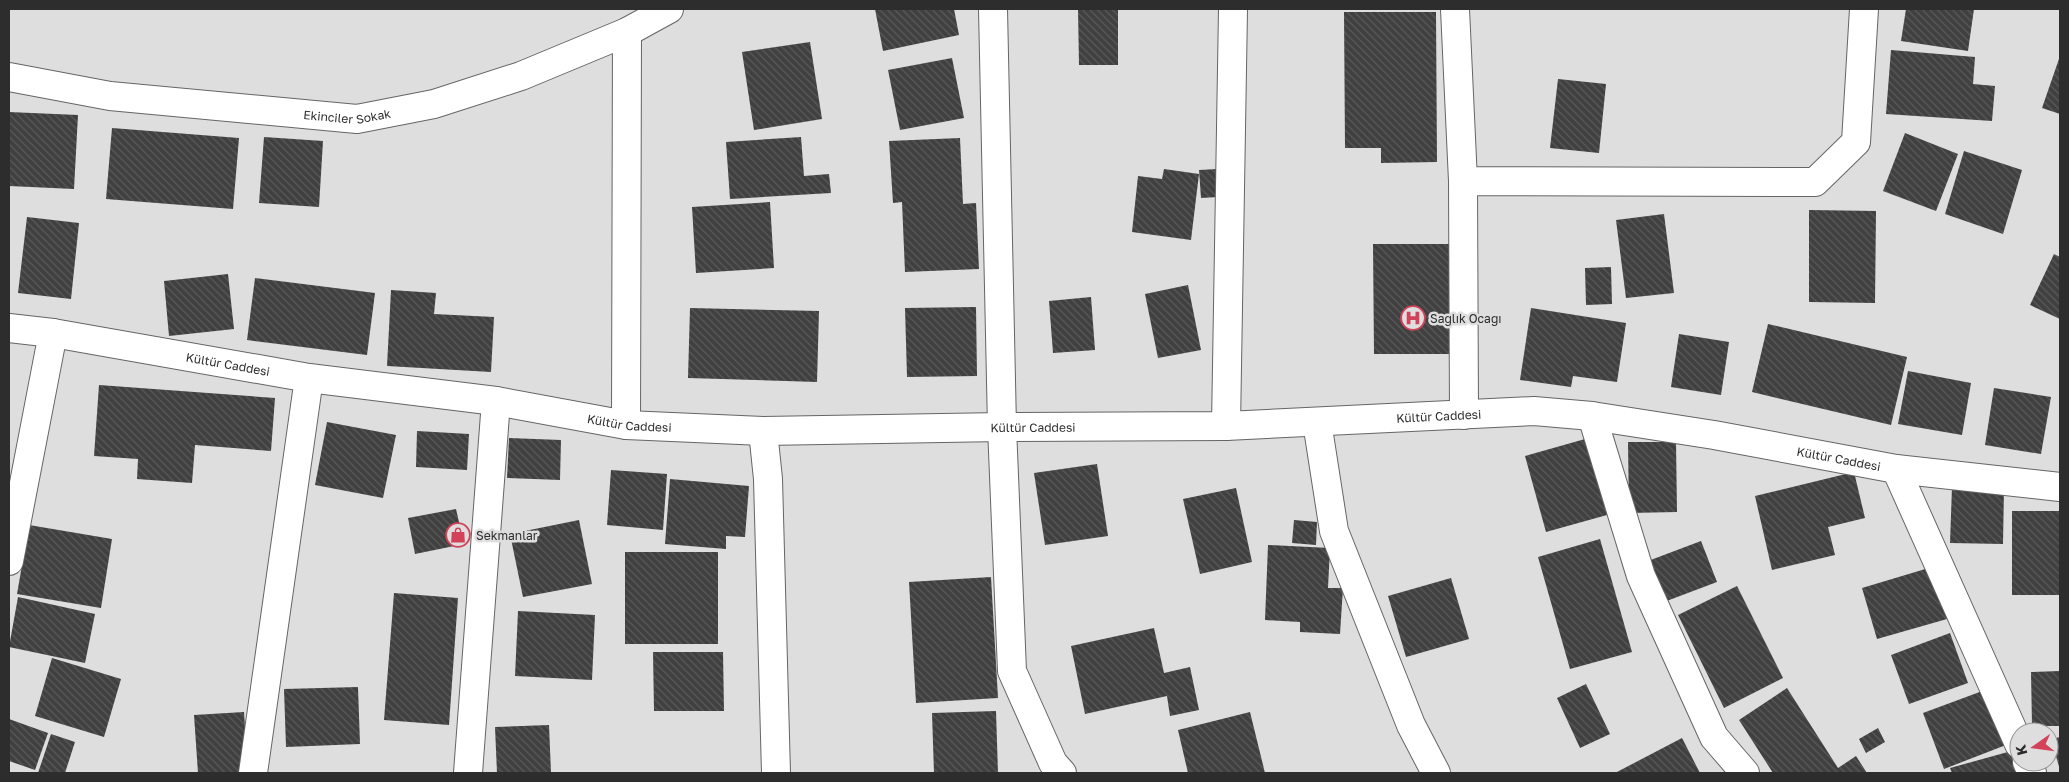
<svg xmlns="http://www.w3.org/2000/svg" width="2069" height="782" font-family="'Golos Text',sans-serif">
<style>
.building{fill:url(#building-back-hatch)}
.lines{fill:none;stroke-linecap:round;stroke-linejoin:round}
.minor-casing{stroke:#656567;stroke-width:30}
.tertiary-casing{stroke:#656567;stroke-width:30}
.minor{stroke:#fff;stroke-width:28}
.tertiary{stroke:#fff;stroke-width:28}
.labels{text-anchor:middle;dominant-baseline:central;stroke-width:5;stroke-linejoin:round;paint-order:stroke}
.street-label{font-size:12px;fill:#2d2d2e;stroke:#dededf}
.poi-label{font-size:12px;fill:#2d2d2e;stroke:#dededf;text-anchor:start}
</style>
<defs>
<pattern id="building-back-hatch" width="6" height="6" patternUnits="userSpaceOnUse" patternTransform="scale(1.25)"><rect width="6" height="6" fill="#414041"/><path d="M-1 5l2 2M0 0l6 6M5-1l2 2" fill="none" stroke="#5a5a5a"/></pattern>
</defs>
<rect width="100%" height="100%" fill="#dededf"/>
<path class="building" d="M875 9H954L959 35 883 51Z
M1078 9H1118V65H1079Z
M1906 9H1974L1968 51 1901 41Z
M1344 12H1436L1437 162 1381 163V148H1345Z
M810 42 822 119 754 130 742 52Z
M1891 50 1975 57 1973 84 1995 86 1992 121 1886 114Z
M2060 56V114L2042 108Z
M952 58 964 118 900 130 888 70Z
M1558 79 1606 84 1599 153 1550 148Z
M9 112 78 115 74 189 9 186Z
M112 128 239 138 233 209 106 199Z
M1905 133 1958 154 1936 211 1883 191Z
M264 137 323 141 319 207 259 203Z
M801 137 804 176 829 174 831 193 730 199 726 142Z
M960 138 963 204 976 203 979 269 905 272 902 202 893 203 889 141Z
M1964 151 2022 170 2003 234 1945 214Z
M1164 169 1199 174 1191 240 1132 232 1138 176 1162 179Z
M1217 169 1218 197 1201 198 1199 170Z
M770 202 774 268 696 273 692 207Z
M1809 210 1876 211 1875 303 1809 302Z
M1664 214 1674 293 1626 298 1616 220Z
M27 217 79 223 71 299 18 293Z
M1373 244H1452L1453 354H1374Z
M2054 254 2060 257V319L2030 305Z
M1611 267 1612 304 1586 305 1585 268Z
M228 274 234 329 169 336 164 281Z
M255 278 375 293 367 355 247 340Z
M1188 285 1201 350 1158 358 1145 294Z
M391 290 436 293 434 314 494 317 491 372 387 366Z
M1091 297 1095 350 1053 353 1049 301Z
M976 307 977 376 907 377 905 308Z
M690 308 819 311 817 382 688 378Z
M1531 308 1626 323 1617 382 1573 376 1571 387 1520 380Z
M1768 324 1907 357 1891 425 1752 392Z
M1679 334 1729 342 1721 395 1671 387Z
M1908 371 1971 383 1962 435 1898 424Z
M99 385 275 398 271 451 195 445 192 483 137 479 138 459 94 456Z
M1994 388 2051 397 2041 454 1985 445Z
M327 422 396 435 383 498 315 485Z
M417 431 469 434 467 470 416 467Z
M509 438 561 440 560 480 507 478Z
M1585 439 1607 515 1546 532 1525 456Z
M1628 442H1676L1677 512 1629 513Z
M1097 464 1108 536 1045 545 1034 473Z
M611 470 667 474 663 530 607 525Z
M1854 472 1865 518 1828 527 1835 555 1772 570 1755 496Z
M670 479 749 486 745 537 726 536V549L665 544Z
M1952 487 2004 488 2003 544 1950 543Z
M1236 488 1252 562 1200 574 1183 499Z
M456 509 464 544 415 554 408 518Z
M2012 511H2060V595H2012Z
M579 520 592 584 523 597 510 534Z
M1294 520 1317 522 1316 545 1292 543Z
M29 525 112 539 101 608 17 594Z
M1600 539 1632 652 1570 669 1538 557Z
M1701 541 1717 582 1664 602 1648 561Z
M1268 545 1330 548 1328 588H1343L1340 634 1300 632V622L1265 620Z
M625 552H718V644H625Z
M1932 567 1947 619 1877 639 1862 588Z
M991 577 998 698 916 703 909 582Z
M1451 578 1469 639 1406 657 1388 596Z
M1737 586 1783 678 1724 708 1678 615Z
M394 593 458 598 449 725 384 720Z
M18 597 95 614 85 663 9 647Z
M518 611 595 615 592 680 515 676Z
M1154 628 1164 673 1190 667 1199 710 1170 716 1167 696 1085 714 1071 646Z
M1950 633 1968 683 1909 704 1891 655Z
M653 652H723L724 711H654Z
M52 658 121 679 104 737 35 716Z
M2060 671V726H2032L2031 672Z
M1586 684 1610 734 1580 748 1557 698Z
M358 687 360 744 286 747 284 689Z
M1787 688 1838 768 1856 756 1867 773H1773L1739 720Z
M1985 690 2006 745 1944 769 1923 713Z
M996 711 998 773H934L932 713Z
M244 712 248 773H198L194 715Z
M1250 712 1265 773H1188L1178 730Z
M9 719 48 733 35 770 9 761Z
M549 725 551 773H497L495 727Z
M1878 728 1885 742 1866 753 1859 739Z
M51 734 75 742 65 773H38Z
M2060 737V770L2051 739Z
M1682 738 1700 773H1615Z
M2015 750 2022 773H1952L1950 768Z"/>
<g class="lines">
<g class="minor-casing">
<path id="minor" d="M993 9 1002 427 1012 671 1053 763 1062 773
M1455 9 1463 181 1464 415
M1463 181 1815 182 1856 142 1864 9
M1592 416 1641 576 1714 737 1745 773
M1317 422 1334 531 1411 725 1436 773
M626 425 627 32
M1226 426 1233 9
M763 431 768 479 776 773
M1896 469 2019 744
M9 561 53 333
M2027 762 2032 773
M253 773 309 378
M468 773 496 401"/>
</g>
<g class="tertiary-casing">
<g id="tertiary">
<path id="s1" d="M9 77 110 96 357 119 434 104 521 76 627 32 669 9"/>
<path id="s2" d="M9 328 53 333 309 378 496 401 626 425 763 431 1002 427 1226 426 1534 411 1592 416 1714 435 1896 469 2060 487"/>
</g>
</g>
<use href="#minor" class="minor"/>
<use href="#tertiary" class="tertiary"/>
</g>
<defs>
<g id="hospital-ring" transform="scale(1.25)"><circle r="9.5" fill="#dededf" stroke="#d24258" stroke-width="1.5"/><path d="M-5-5h3v3.5h4V-5h3V5h-3V1.5h-4V5h-3Z" fill="#d24258"/></g>
<g id="shop-ring" transform="scale(1.25)"><circle r="9.5" fill="#dededf" stroke="#d24258" stroke-width="1.5"/><path d="M-5-2.5h2.3a2.7 3.5 0 0 1 5.4 0H5L5.5 6h-11ZM-1.5-2.5h3a1.5 2.3 0 0 0-3 0Z" fill="#d24258"/></g>
</defs>
<g fill-rule="evenodd">
<use href="#hospital-ring" x="1413" y="318"/>
<use href="#shop-ring" x="458" y="535"/>
</g>
<g class="labels">
<g class="street-label">
<text stroke="none"><textPath href="#s1" startOffset="341">Ekinciler Sokak</textPath></text>
<text stroke="none"><textPath href="#s2" startOffset="222">Kültür Caddesi</textPath></text>
<text stroke="none"><textPath href="#s2" startOffset="1438">Kültür Caddesi</textPath></text>
<text stroke="none"><textPath href="#s2" startOffset="628">Kültür Caddesi</textPath></text>
<text stroke="none"><textPath href="#s2" startOffset="1032">Kültür Caddesi</textPath></text>
<text stroke="none"><textPath href="#s2" startOffset="1842">Kültür Caddesi</textPath></text>
</g>
<g class="poi-label">
<text x="1430" y="318">Saglık Ocagı</text>
<text x="476" y="535">Sekmanlar</text>
</g>
</g>
<rect width="2069" height="782" fill="none" stroke="#2d2d2e" stroke-width="20"/>
<g transform="translate(2034 747) rotate(256)"><circle r="24" fill="#dededf" stroke="#979798"/>
<path d="M0-4L9 19L0 12L-9 19Z" fill="#d24258"/>
<text y="-8" font-size="14" font-weight="bold" text-anchor="middle" fill="#2d2d2e">K</text>
</g>
</svg>
